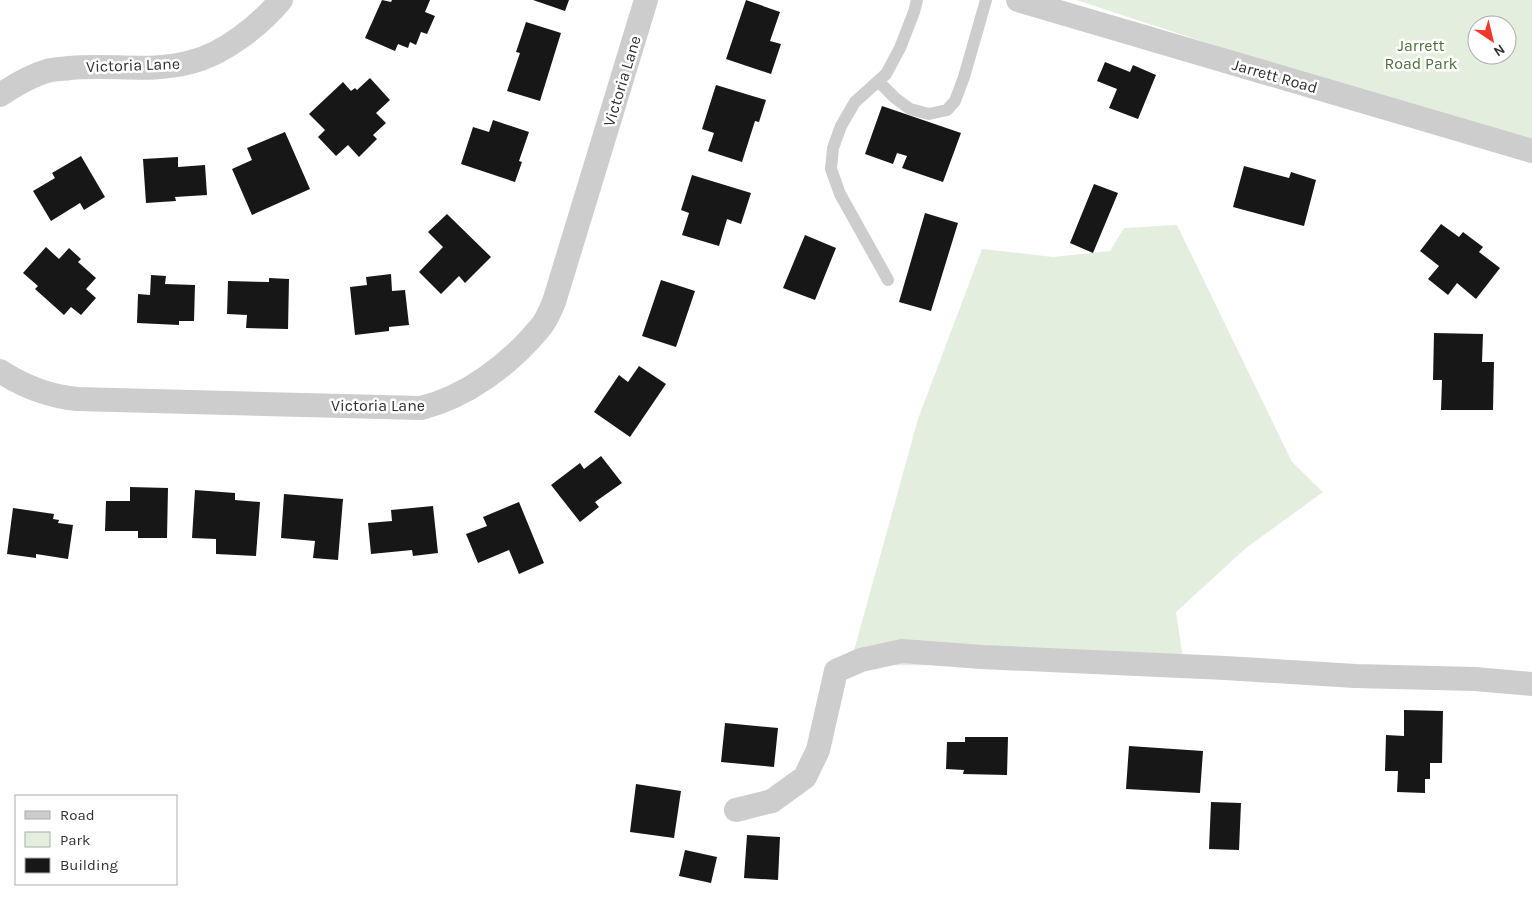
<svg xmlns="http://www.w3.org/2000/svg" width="1532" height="900" font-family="Karla,sans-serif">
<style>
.green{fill:#e4eede;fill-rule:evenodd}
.building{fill:#171717}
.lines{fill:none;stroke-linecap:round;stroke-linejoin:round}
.lane{stroke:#cdcdcd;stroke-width:12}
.street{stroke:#cdcdcd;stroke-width:24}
.labels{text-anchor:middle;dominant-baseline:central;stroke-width:5;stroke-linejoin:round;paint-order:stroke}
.park-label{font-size:16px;fill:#4b703a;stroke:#fff}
.street-label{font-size:16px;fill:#303030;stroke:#fff}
</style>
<rect width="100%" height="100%" fill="#fff"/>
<path class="green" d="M1076 0H1532V149ZM1477 25H1507V55H1477Z
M1177 225 1292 462 1323 492 1246 548 1176 612 1184 666 850 665 918 419 982 249 1053 257 1110 251 1124 228Z"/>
<path class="building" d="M382 0 391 2 392 0H430L425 12 435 16 427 34 421 32 416 45 410 42 408 48 398 44 395 51 365 38Z
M533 0H569L565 11Z
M746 0 780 12 770 41 781 44 771 74 726 59Z
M526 22 561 33 540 101 507 91 520 53 516 52Z
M1105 62 1130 72 1133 65 1156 75 1138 119 1109 108 1117 89 1097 81Z
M370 78 390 100 376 113 386 123 373 135 377 139 359 157 348 145 336 156 318 137 325 130 309 114 343 82 351 91 355 88 357 90Z
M716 85 766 100 759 122 755 121 742 162 708 151 714 133 702 129Z
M882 106 961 133 943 182 902 168 907 156 897 153 893 164 865 154Z
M493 120 529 132 519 161 522 162 515 182 461 164 473 127 489 132Z
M285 132 310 189 252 215 232 169 252 160 247 148Z
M81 156 105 197 84 210 80 203 51 221 33 191 55 178 52 173Z
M178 157V167L205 165 207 195 175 197 176 201 146 203 143 159Z
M1244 166 1289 178 1291 172 1316 180 1304 226 1233 207Z
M692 175 751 193 741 224 727 219 719 246 682 235 689 213 681 210Z
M1094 184 1118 193 1093 253 1070 243Z
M925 213 958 223 931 311 899 302Z
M447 214 491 257 465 283 459 276 441 294 419 272 443 247 428 232Z
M1441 224 1459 237 1463 232 1483 247 1479 252 1500 268 1476 299 1457 283 1448 295 1428 279 1439 266 1420 251Z
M805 235 836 248 815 300 783 288Z
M46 247 59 259 69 248 81 259 78 262 96 278 86 289 96 298 81 315 71 307 64 315 35 289 38 286 23 273Z
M391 274 392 291 405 290 409 325 389 327V331L355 335 350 287 367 285 366 277Z
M151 275 166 276 165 284 195 285 194 321H179V325L137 323 138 294 150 295Z
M269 278 289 279 288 329 246 328 247 315 227 314 228 281 269 282Z
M661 280 695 291 676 347 642 336Z
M1434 333 1483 334 1482 362H1494L1493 410H1441L1442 380H1433Z
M639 366 666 384 630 437 594 412 619 375 628 382Z
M601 456 622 483 595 502 599 507 580 522 551 485 580 463 584 469Z
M130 487 168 488 167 538H138V531H105L106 501H130Z
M195 490 235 493V500L260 502 256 556 216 554V539L192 538Z
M284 494 343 499 338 560 313 558 315 541 281 538Z
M519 502 544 563 519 574 509 550 478 563 466 534 487 526 483 517Z
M433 506 438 553 413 556 412 550 371 554 368 523 392 521 391 510Z
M13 508 54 514 53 519 59 520 58 523 73 525 68 559 36 554V558L7 554Z
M1404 710 1443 711 1442 763H1430V779H1425V793L1397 792 1398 771H1385L1386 735 1404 736Z
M725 723 778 728 774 767 721 762Z
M965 737H1008L1007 775 963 774 964 770 946 769 947 742H965Z
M1129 746 1203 751 1200 793 1126 789Z
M636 784 681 791 674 838 630 832Z
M1211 802 1241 803 1239 850 1209 849Z
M747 835 780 837 778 880 744 878Z
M685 850 717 857 711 883 679 876Z"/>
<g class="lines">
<path class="lane" d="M878 81 895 98 910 109 929 114 947 110 955 101 964 77 986 0
M888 280 840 194 831 169 833 148 841 126 855 102 886 74 900 48 914 12 917 0"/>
<path class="street" d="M1018 0 1532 151
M0 95C15 85 30 76 47 71 54 69 63 69 70 68 110 64 152 73 191 62 224 54 260 25 281 0
M0 371C24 387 48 396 77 399L421 408C466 397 509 365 539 329 546 322 550 311 554 302L646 0
M736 810 772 801 805 777 818 750 836 671 861 660 902 651 982 657 1225 668 1355 676 1475 679 1532 684"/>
</g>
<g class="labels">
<g class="park-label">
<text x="1421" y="45">Jarrett<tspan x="1421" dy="18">Road Park</tspan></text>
</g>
<g class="street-label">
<text transform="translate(133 65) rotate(-2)">Victoria Lane</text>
<text transform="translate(1275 76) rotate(16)">Jarrett Road</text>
<text transform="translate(622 81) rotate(-73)">Victoria Lane</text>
<text x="378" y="405">Victoria Lane</text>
</g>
</g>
<rect x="15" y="795" width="162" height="90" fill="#ffffff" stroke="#acacac"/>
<rect x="25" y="811" width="25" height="8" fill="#cdcdcd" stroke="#acacac"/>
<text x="60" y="820" font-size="15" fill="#303030">Road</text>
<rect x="25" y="832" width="25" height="15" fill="#e4eede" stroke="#acacac"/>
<text x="60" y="845" font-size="15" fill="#303030">Park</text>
<rect x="25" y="858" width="25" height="15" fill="#171717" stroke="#acacac"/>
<text x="60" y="870" font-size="15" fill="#303030">Building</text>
<g transform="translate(1492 40) rotate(145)"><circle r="24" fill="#ffffff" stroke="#acacac"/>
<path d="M0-4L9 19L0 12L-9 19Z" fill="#f13729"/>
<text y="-8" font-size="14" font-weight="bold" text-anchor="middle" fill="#303030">N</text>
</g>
</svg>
